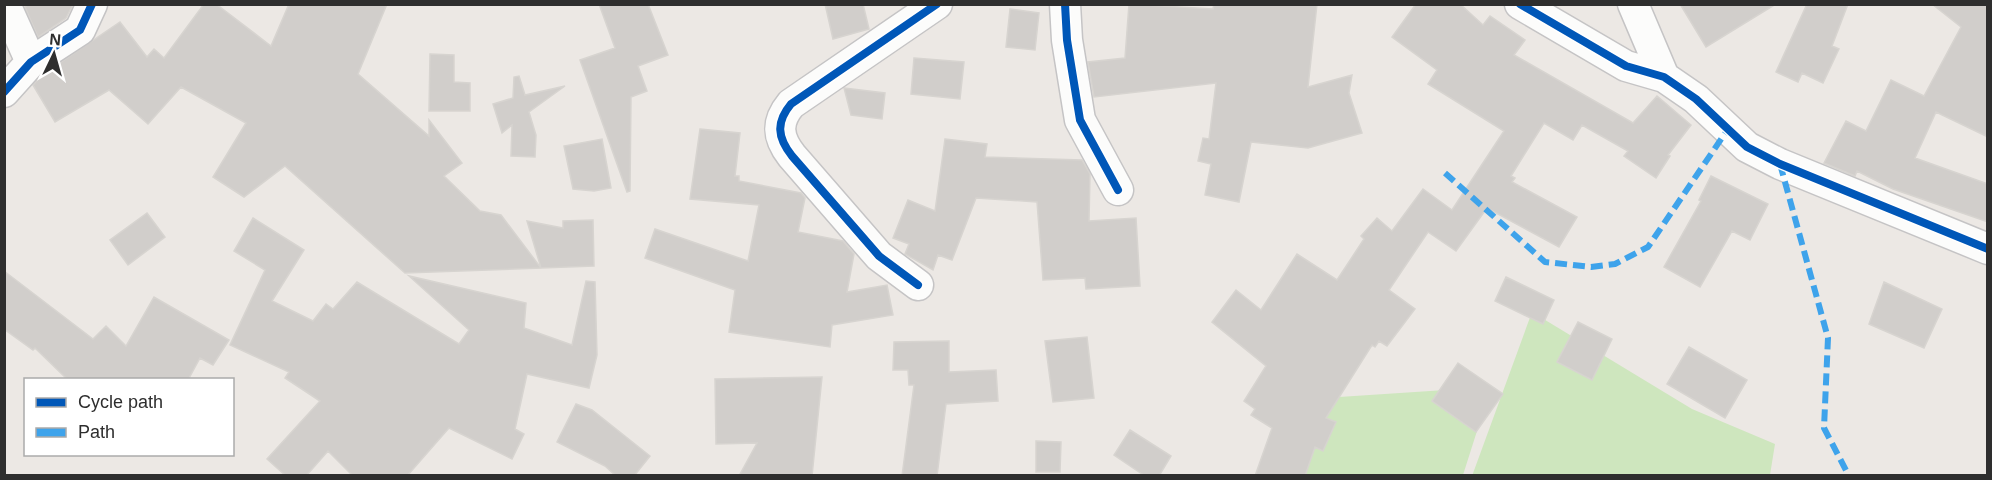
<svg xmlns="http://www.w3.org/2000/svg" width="1992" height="480" font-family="Arial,sans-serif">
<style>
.green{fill:#cee6be}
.building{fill:#d1cecb;stroke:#d7d4d0;stroke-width:1.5}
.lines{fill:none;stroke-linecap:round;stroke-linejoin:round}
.minor-casing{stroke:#c5c4c5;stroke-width:33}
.minor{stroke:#fcfcfb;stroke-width:30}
.quiet{stroke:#3ea3eb;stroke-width:6;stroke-dasharray:12 6;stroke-linecap:butt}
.cycleway-casing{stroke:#fff;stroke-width:11}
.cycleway{stroke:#0057b8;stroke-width:8}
</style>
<rect width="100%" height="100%" fill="#ece8e4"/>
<path class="green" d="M1532 312 1692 409 1775 444 1770 475 1472 476Z
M1491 387 1463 475 1286 476 1339 397Z"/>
<path class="building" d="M29 4H71L72 6 66 18 38 37 25 7Z
M204 4H216L271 46 289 4H387L358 74 429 136V120L462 163 444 176 480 211 501 215 541 268 405 273 285 166 244 197 213 177 246 123 181 87 148 124 109 90 55 122 33 85 42 75 120 22 147 57 154 49 164 58Z
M599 4H648L668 55 638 66 647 91 631 97 630 191 627 192 580 60 615 48Z
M825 4H863L869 29 833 39Z
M1129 4 1213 9 1214 4H1317L1308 87 1352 75 1349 93 1362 133 1308 148 1251 142 1239 202 1205 195 1211 164 1198 161 1203 138 1209 139 1216 83 1094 97 1088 62 1125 58Z
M1416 4H1460L1483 25 1490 16 1525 40 1514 55 1633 123 1657 96 1691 125 1668 155 1670 156 1656 178 1624 156 1628 151 1582 125 1573 140 1544 123 1511 176 1515 178 1512 182 1577 217 1559 247 1487 208 1456 251 1428 232 1389 290 1415 309 1387 346 1379 341 1375 347 1372 345 1326 418 1336 422 1323 451 1315 447 1305 476H1255L1272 428 1251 415 1255 409 1244 401 1266 366 1212 322 1236 290 1261 310 1297 254 1337 280 1364 239 1361 236 1377 218 1392 231 1423 189 1452 210 1504 131 1428 84 1437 70 1392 37Z
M1680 4H1776L1706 47Z
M1807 4H1848L1832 46 1839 49 1823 83 1802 73 1798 82 1776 72Z
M1932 4H1988V137L1936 112 1915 158 1988 184V222L1893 189 1857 171 1855 176 1824 163 1846 121 1866 131 1891 80 1924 96 1961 27Z
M1010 9 1039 13 1035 50 1006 47Z
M430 54 454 55V82L470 83V111H429Z
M914 58 964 62 960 99 911 94Z
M519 76 525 95 565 86 529 112 536 135 535 157 511 156 512 125 502 133 493 104 513 98 514 77Z
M844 88 885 93 882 119 851 115Z
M700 129 740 133 735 176H739V181L801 193 805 198 798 232 843 241 854 254 847 292 887 285 893 315 832 325 830 347 729 332 735 290 645 258 655 229 748 261 759 205 690 199Z
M602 139 611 188 594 191 573 189 564 146Z
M945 139 987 144 985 157 1082 160 1090 174 1089 221 1136 218 1140 286 1086 289 1085 278 1043 280 1037 202 976 198 952 260 938 255 933 270 905 254 909 244 893 238 908 200 935 211Z
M1711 176 1768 204 1750 240 1732 231 1700 287 1664 267 1701 201 1699 200Z
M147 213 165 237 128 265 110 240Z
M253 218 304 250 272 301 313 321 326 304 333 309 357 282 459 344 469 330 409 276 526 303 524 328 572 345 586 281 595 282 597 355 589 388 527 374 515 429 524 434 512 459 449 428 407 476H353L328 451 306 476H286L267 459 320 401 285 378 289 372 230 345 265 270 234 251Z
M593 220 594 266 541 268 527 221 563 228V221Z
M4 271 93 339 106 326 126 346 154 297 229 340 213 365 200 358 188 380H68L35 348 33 350 4 329Z
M1506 277 1554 300 1543 324 1495 301Z
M1884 282 1942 309 1924 348 1869 324Z
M1578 322 1612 339 1592 380 1557 362Z
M1087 337 1094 398 1053 402 1045 341Z
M949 341V372L996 370 998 401 946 404 937 476H902L914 385H909L908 370H893L894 342Z
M1689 347 1747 380 1725 418 1667 384Z
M1458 363 1503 394 1476 432 1432 401Z
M822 377 812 476H739L757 443 716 444 715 379Z
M576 404 592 410 650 456 634 476H616L605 466 557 442Z
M1130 430 1171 456 1159 476H1145L1114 455Z
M1036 441 1061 442 1060 472H1036Z"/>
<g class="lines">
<g class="minor-casing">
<path id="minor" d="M5 4 31 62
M1065 4 1067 40 1080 120 1118 190
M1520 4 1626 66 1664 77 1696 99 1747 147 1780 164 1988 249
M1633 4 1664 77
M4 92 31 62 80 30 92 4
M918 285 879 256 792 156C777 137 776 122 791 104L937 4"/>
</g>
<use href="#minor" class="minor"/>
<path class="quiet" d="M1780 164 1828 338 1824 428 1849 476
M1445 173 1545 262 1591 267 1615 264 1648 247 1728 129"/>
<g class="cycleway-casing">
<path id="cycleway" d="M1065 4 1067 40 1080 120 1118 190
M1520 4 1626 66 1664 77 1696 99 1747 147 1780 164 1988 249
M4 92 31 62 80 30 92 4
M918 285 879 256 792 156C777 137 776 122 791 104L937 4"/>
</g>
<use href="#cycleway" class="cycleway"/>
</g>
<rect width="1992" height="480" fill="none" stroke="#2e2e2e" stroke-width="12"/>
<rect x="24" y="378" width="210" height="78" fill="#ffffff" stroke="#ababab" stroke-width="1.5"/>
<rect x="36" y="398" width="30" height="9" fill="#0057b8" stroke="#ababab" stroke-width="1.5"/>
<text x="78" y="408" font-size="18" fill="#2e2e2e">Cycle path</text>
<rect x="36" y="428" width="30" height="9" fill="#3ea3eb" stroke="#ababab" stroke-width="1.5"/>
<text x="78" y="438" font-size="18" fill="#2e2e2e">Path</text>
<g transform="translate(54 54) rotate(5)" stroke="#ffffff" stroke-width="4.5" paint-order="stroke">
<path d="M0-4.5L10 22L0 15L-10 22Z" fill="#2e2e2e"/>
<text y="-9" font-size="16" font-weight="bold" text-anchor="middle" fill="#2e2e2e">N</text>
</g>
</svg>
